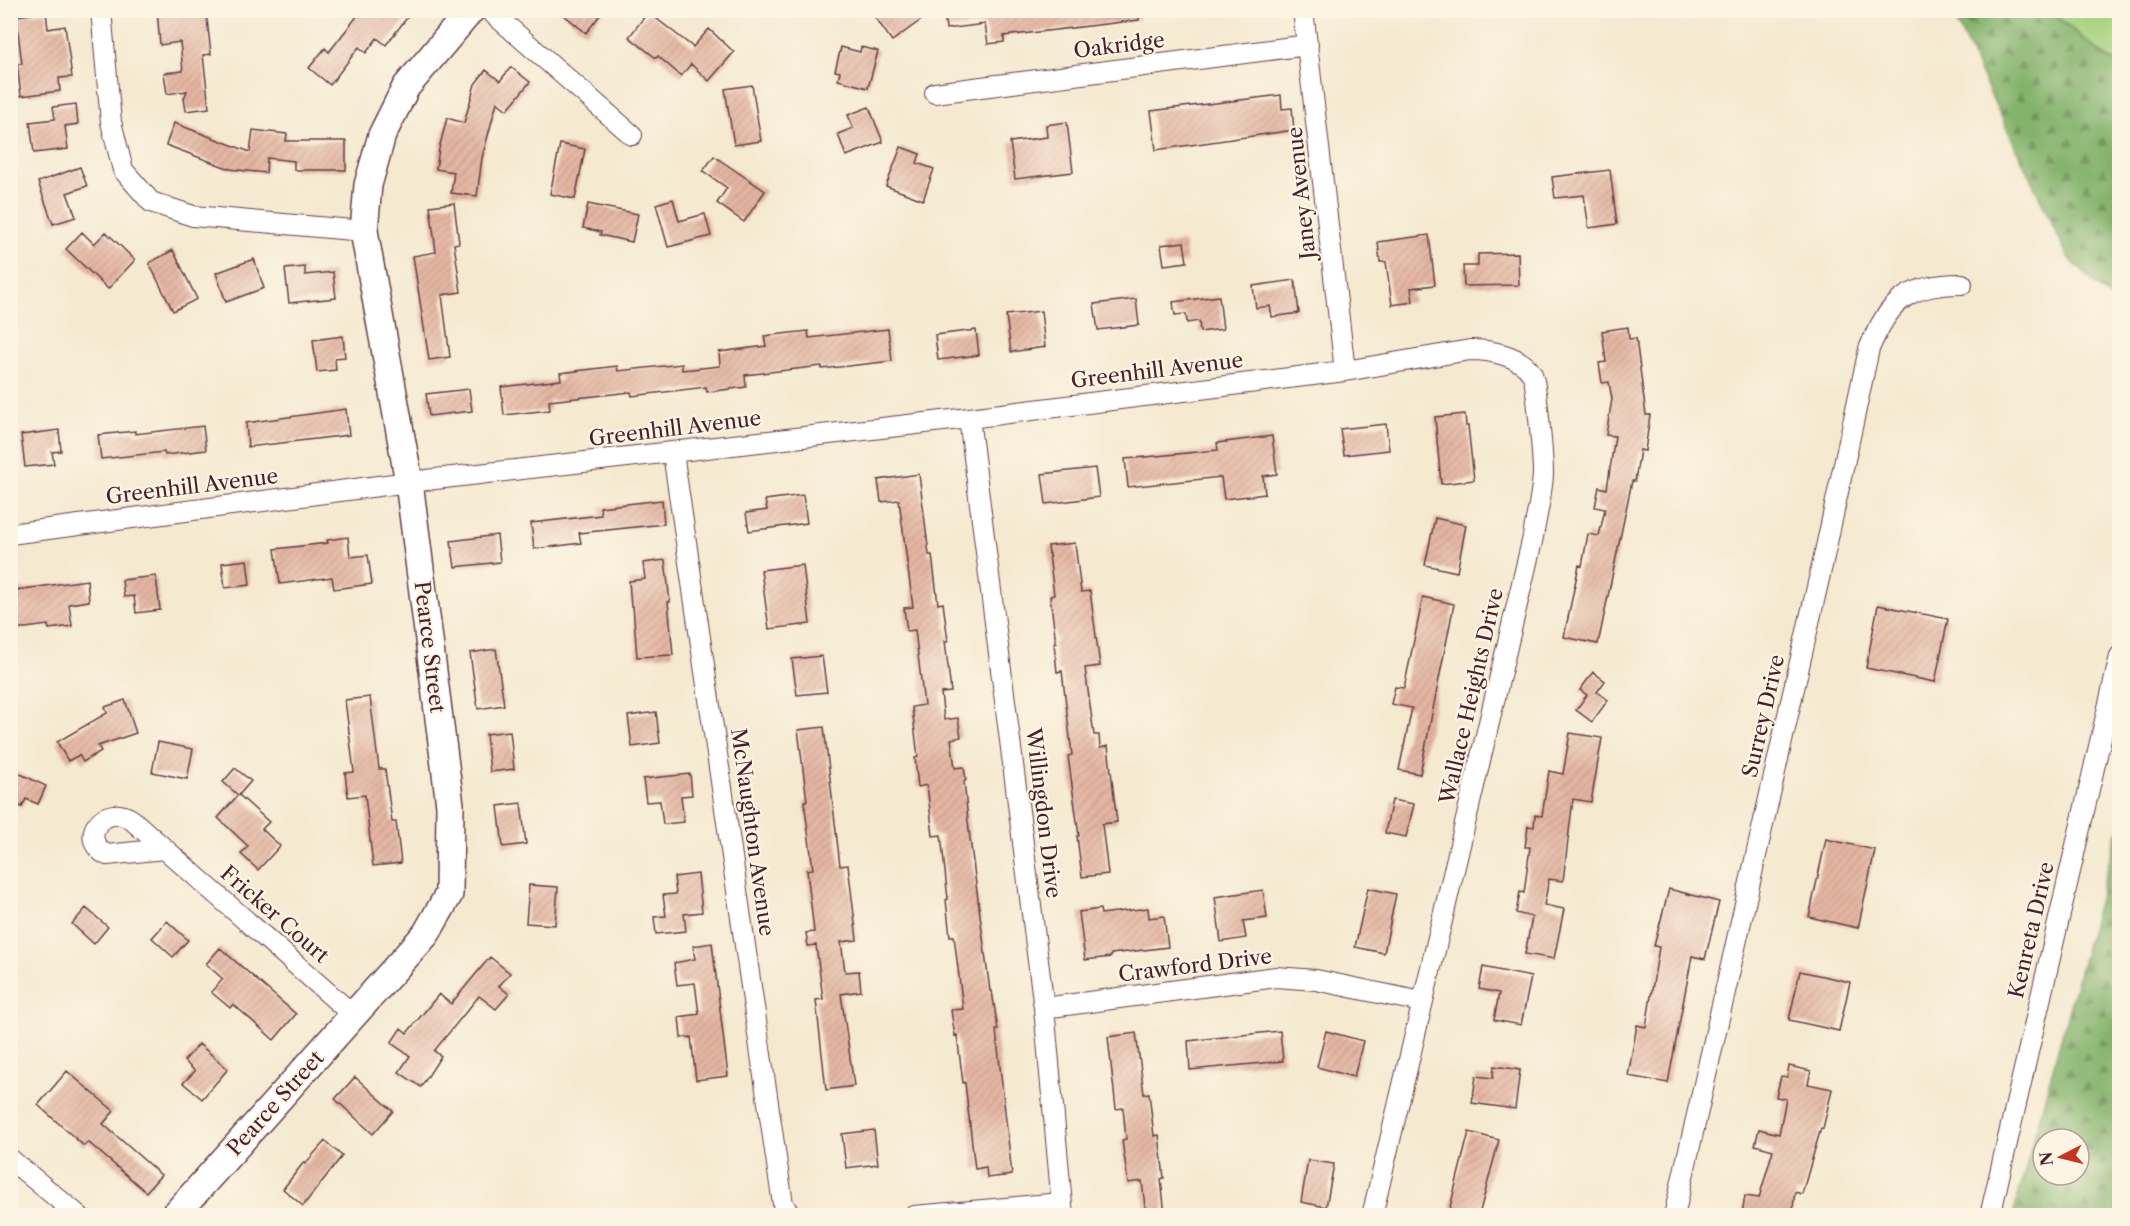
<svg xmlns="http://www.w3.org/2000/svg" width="2130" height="1226" font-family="'Libre Caslon Text',serif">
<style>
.green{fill:#a5d17d;stroke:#787854;stroke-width:1.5}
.forest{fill:url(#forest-firs);stroke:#67694c;stroke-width:1.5;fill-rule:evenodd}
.building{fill:url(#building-hatch)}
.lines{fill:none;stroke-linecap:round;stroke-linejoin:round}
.street-casing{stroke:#643d44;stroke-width:22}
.secondary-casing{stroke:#643d44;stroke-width:30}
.street{stroke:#fff;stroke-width:20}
.secondary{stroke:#fff;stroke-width:27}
.labels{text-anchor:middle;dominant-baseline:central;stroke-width:4.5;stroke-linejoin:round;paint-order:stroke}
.street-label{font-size:21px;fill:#4a1f2b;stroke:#fcf5e5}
</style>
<defs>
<pattern id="forest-firs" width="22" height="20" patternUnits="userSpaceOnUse" patternTransform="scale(1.5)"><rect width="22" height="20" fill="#84b36c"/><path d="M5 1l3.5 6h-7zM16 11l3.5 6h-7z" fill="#6e9159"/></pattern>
<pattern id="building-hatch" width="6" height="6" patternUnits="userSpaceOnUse" patternTransform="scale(1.5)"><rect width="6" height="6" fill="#e4b6a2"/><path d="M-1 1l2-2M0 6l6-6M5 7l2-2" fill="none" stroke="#c59c8c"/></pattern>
</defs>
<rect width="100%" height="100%" fill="#fcf5e5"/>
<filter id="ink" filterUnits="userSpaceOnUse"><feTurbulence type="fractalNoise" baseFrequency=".0167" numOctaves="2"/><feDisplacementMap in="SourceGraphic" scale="12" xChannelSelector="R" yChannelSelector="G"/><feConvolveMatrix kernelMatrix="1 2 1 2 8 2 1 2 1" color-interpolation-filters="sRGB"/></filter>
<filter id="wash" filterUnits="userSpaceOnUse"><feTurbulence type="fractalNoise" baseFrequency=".008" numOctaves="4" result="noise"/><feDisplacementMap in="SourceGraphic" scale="24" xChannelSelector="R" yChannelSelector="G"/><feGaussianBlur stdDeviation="1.35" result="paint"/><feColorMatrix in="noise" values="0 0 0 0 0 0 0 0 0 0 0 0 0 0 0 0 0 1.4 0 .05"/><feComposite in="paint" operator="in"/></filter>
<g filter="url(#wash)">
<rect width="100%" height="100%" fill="#f5e9d0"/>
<path class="green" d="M2050 11H2119V64L2107 58Z"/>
<path class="forest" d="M1951 11H2050L2107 58 2119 64V314L2115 303 2068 257Z
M2119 830V1215H2013L2117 833ZM2043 1139H2079V1175H2043Z"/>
<g id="blocks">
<path class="building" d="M157 10H206L211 54 203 55 209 108 186 111 184 98 187 91 167 94 164 73 183 71 180 42 160 45Z
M362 10H413L386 45 377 38 366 53 359 47 330 85 309 68 325 48 329 52Z
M558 10H604L586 33Z
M870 10H935L892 41Z
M944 10H1138L1139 20 1004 36V42L988 44 985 24 946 29Z
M46 12 48 29 65 26 72 77 59 78 60 91 21 96 17 64H22L16 16Z
M648 12 693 47 709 29 734 52 709 81 691 64 681 76 658 56 656 58 629 37Z
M841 47 860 52 861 47 878 51 868 88 838 80 840 72 835 71Z
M511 67 530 82 507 110 497 102 482 158 477 196 451 193 454 172 436 169 439 149 447 118 464 123 475 84 486 70 500 81Z
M752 85 761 141 734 145 725 89Z
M1281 95 1282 109 1292 108 1294 130 1156 150 1151 111Z
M76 104 78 124 65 126 68 149 34 153 30 122 55 119 53 107Z
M869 107 883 142 846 156 838 134 853 128 848 115Z
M1067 122 1073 172 1015 179 1010 142 1047 137 1046 125Z
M174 123 250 152 253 130 287 134 286 141H346V170H294V161L267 158 266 173 230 169 166 145Z
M560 144 585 149 575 199 550 194Z
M901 147 920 154 917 163 934 169 923 200 886 186Z
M714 156 765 191 744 222 717 203 727 188 703 171Z
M80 167 87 186 67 193 76 217 53 224 38 182Z
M1610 170 1617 224 1589 228 1584 195 1555 198 1552 177Z
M673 199 679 221 705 214 711 236 668 247 656 204Z
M454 203 459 243 454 244 461 292 442 295 450 357 429 360 413 256 436 252 430 206Z
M588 204 638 214 632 242 600 235 601 232 583 228Z
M82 232 94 244 106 232 135 260 108 289 66 249Z
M1429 235 1435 285 1411 288 1413 302 1392 305 1386 262H1380L1378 242Z
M1184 242 1187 262 1164 265 1161 245Z
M173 250 197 299 173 311 149 263Z
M1518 253 1519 285 1464 286 1463 266H1478V254Z
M254 259 264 288 226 302 216 273Z
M305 267V275L333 272 336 298 289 303 285 269Z
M1295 280 1299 313 1272 317 1270 306 1256 308 1253 286Z
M1219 296 1223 329 1200 332 1199 321 1187 323 1186 314 1175 315 1173 302Z
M1136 299 1139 325 1098 330 1094 304Z
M1041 311 1045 347 1011 352 1006 315Z
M1628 327 1629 339 1636 338 1646 415H1650L1645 451 1640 450 1635 481H1632L1598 644 1564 637 1579 565 1582 566 1588 534 1599 536 1605 509 1595 507 1599 487 1607 489 1615 436 1606 435 1612 399 1609 382 1602 383 1599 363 1606 362 1602 331Z
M888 329 892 361 822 369V366L745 375 746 387 707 392 706 387 632 396 631 392 549 401 550 410 504 415 501 387 561 380 560 373 617 366 618 371 682 364V370L720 366 719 352 766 346 764 336 808 331 809 338Z
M976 330 979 355 938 360 935 335Z
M343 336 345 357 335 358 336 370 317 372 313 340Z
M469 389 472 411 429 416 426 394Z
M346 409 349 435 248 447 246 423Z
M1465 414 1466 426H1468L1474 480 1441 484 1435 417Z
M1386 424 1389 450 1344 455 1340 429Z
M203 426 206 450 165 455 164 452 101 459 98 435 135 431V434Z
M59 430 61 451 52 452 54 464 25 467 21 435Z
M1272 436 1277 474 1263 476 1265 494 1224 499 1221 477 1128 487 1125 459 1218 450 1217 443Z
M1095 468 1099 497 1046 504 1042 474Z
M919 474 929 555H932L938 604 943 603 948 641H945L951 692 941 693 944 720 958 718 961 737 951 739 955 768 964 767 966 780 964 781 969 831 990 991H992L998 1030H996L1012 1175 987 1178 986 1167 975 1169 965 1083H963L957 1035 955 1036 951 1010 963 1009 954 936H950L946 900 948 899 941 835 933 836 927 785 918 787 915 758 918 757 912 707 924 705 915 630 907 631 904 608 913 607 899 500 881 502 878 480Z
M803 495 807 523 749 531 746 513 767 510 765 500Z
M662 500 664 524 579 533 581 543 534 549 531 523 601 515 600 507Z
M1435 518 1466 525 1457 572 1425 565Z
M497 535 500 562 455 567 451 541Z
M348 537 350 557 368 555 372 584 334 589 332 577 280 584 275 549 328 543 327 540Z
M1075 543 1081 592 1090 591 1100 666 1085 668 1094 735H1099L1100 748 1108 746 1117 822 1102 824 1108 874 1082 877 1077 836H1079L1068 756 1072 755 1062 671 1057 672 1054 643H1056L1050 596 1054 595 1048 546Z
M247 560 250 585 225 588 222 563Z
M665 560 670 602H668L673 655 637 657 633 606H631L629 581 645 579 643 563Z
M803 565 810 624 769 629 761 570Z
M156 576 160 610 136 613 134 596 124 597 122 580Z
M87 580 89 601 69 604 72 626 49 629 48 625 10 630V591Z
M1423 597 1454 604 1420 774 1399 770 1412 708 1391 704 1395 687 1404 688Z
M1878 605 1948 619 1935 682 1866 668Z
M496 649 504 705 478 709 470 653Z
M822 656 827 692 797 695 792 659Z
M1593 672 1605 681 1597 692 1608 700 1592 722 1576 710 1587 695 1580 690Z
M370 697 379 769H385L392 822H396L401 863 373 866 365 795 348 797 345 773 354 772 345 700Z
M125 700 136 733 98 746 101 751 83 762 79 755 68 761 57 742 107 713 105 707Z
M656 712 660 743 632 747 628 716Z
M824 727 840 866 848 865 857 940 841 942 845 972 859 971 861 991 841 994 854 1086 826 1090 816 1000 823 999 816 945 808 946 806 933 814 932 807 870 813 869 804 801H807L798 730Z
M510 731 514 769 490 772 486 734Z
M1570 733 1602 738 1591 802 1573 799 1563 881 1549 879 1544 905 1564 909 1554 959 1525 954 1532 917 1516 913 1520 892 1524 893 1530 847H1525L1528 826 1534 827 1535 815 1542 816 1549 771 1563 774Z
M158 742 193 749 187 779 152 772Z
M235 768 251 781 239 795 269 822 262 829 280 846 258 870 241 854 248 846 218 818 238 795 223 782Z
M10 769 46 786 38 804 26 799 22 807 10 802Z
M690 774 692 795 681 796 684 822 663 824 660 801 646 802 643 779Z
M1392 800 1414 804 1406 837 1385 833Z
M521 803 526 844 503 847 498 806Z
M1826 839 1875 850 1858 928 1809 917Z
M698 874 702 912 684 914 686 931 656 934 654 917 666 916 663 895 676 894 674 877Z
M529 885 558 887 555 925 526 923Z
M1368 888 1396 894 1384 953 1355 947Z
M1669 889 1719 902 1705 959 1692 956 1668 1083 1628 1076 1637 1025 1646 1027 1659 947 1654 946Z
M1263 890 1267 918 1243 921 1246 938 1221 942 1215 897Z
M86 908 108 927 94 944 72 924Z
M1148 908 1149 918 1164 916 1168 947 1111 954V957L1085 960 1079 912 1100 909 1101 914Z
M167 921 188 940 173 957 152 938Z
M712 943 728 1076 696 1080 691 1037 681 1038 679 1017 699 1014 695 983 677 985 674 963 695 959 693 946Z
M220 948 296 1014 274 1040 233 1004 230 1008 211 992 223 979 206 964Z
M490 957 510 973 499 986 509 994 496 1009 479 996 434 1051 441 1056 421 1087 399 1072 410 1056 391 1043 401 1028 407 1033 439 994 451 1004Z
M1483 967 1531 977 1521 1025 1494 1020 1499 993 1479 989Z
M1800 971 1850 982 1839 1031 1789 1020Z
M1280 1031 1283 1061 1190 1070 1188 1041Z
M1326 1031 1363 1041 1354 1077 1317 1067Z
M1136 1033 1144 1094 1149 1093 1154 1136 1159 1135 1164 1178 1161 1179 1165 1215H1146L1142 1181 1128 1183 1122 1140 1126 1139 1123 1108 1116 1109 1108 1037Z
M199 1044 228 1069 202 1099 183 1083 195 1071 184 1061Z
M1494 1066 1520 1070 1515 1109 1472 1103 1476 1076 1493 1078Z
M1789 1066 1811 1071 1808 1084 1832 1089 1823 1129 1821 1128 1802 1194 1795 1192 1792 1215 1742 1213 1745 1196 1759 1198 1773 1150 1755 1145 1759 1129 1779 1134 1786 1099 1776 1097 1781 1076 1787 1077Z
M67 1071 114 1111 103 1124 161 1175 146 1192 88 1142 84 1146 38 1105Z
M355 1077 393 1111 373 1134 335 1099Z
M874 1130 878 1164 846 1168 842 1134Z
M1469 1132 1499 1140 1479 1215H1448Z
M325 1141 342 1156 303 1206 283 1189 304 1162 305 1164Z
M1308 1160 1334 1164 1326 1207 1301 1202Z"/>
</g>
</g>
<g filter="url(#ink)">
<use href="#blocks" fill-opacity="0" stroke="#643d44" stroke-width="1.5"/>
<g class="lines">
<g class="street-casing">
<path id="street" d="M101 10 111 122 123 170 151 202 193 216 364 231
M489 10 632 135
M1303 10 1345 371
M935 93 1308 45
M969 418 1044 1008 1063 1216
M673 453 779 1178 783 1204 791 1216
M10 534 409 482 969 418 1345 371 1470 350C1489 350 1521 355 1532 374 1537 383 1543 460 1543 474 1542 495 1536 517 1533 537L1372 1216
M164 849 107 855C76 839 104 801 132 820L353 1015
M1044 1008 1276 977 1316 980 1422 1002
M10 1159 79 1216
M914 1216 1061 1203
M1674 1216 1823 561 1869 349C1889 301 1908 284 1962 284
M1990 1216 2120 656"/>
</g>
<g class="secondary-casing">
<path id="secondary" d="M174 1216 426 934 449 894 450 805 409 482 364 231 368 185 382 135 406 87 471 10"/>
</g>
<use href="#street" class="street"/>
<use href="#secondary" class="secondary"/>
</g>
</g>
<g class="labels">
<g class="street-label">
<text transform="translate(1119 45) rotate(-7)">Oakridge</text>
<text transform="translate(1301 193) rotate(-96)">Janey Avenue</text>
<text transform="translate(1157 370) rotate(-7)">Greenhill Avenue</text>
<text transform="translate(675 428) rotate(-7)">Greenhill Avenue</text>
<text transform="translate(192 486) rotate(-7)">Greenhill Avenue</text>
<text transform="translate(430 647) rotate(83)">Pearce Street</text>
<text transform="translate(1471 696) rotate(-77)">Wallace Heights Drive</text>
<text transform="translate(1763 716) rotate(-77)">Surrey Drive</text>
<text transform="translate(1044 813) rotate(83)">Willingdon Drive</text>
<text transform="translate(753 832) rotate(82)">McNaughton Avenue</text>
<text transform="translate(275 914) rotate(41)">Fricker Court</text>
<text transform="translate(2031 930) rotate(-77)">Kenreta Drive</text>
<text transform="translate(1195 965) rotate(-7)">Crawford Drive</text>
<text transform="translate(275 1103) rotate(-48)">Pearce Street</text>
</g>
</g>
<rect width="2130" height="1226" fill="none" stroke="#fcf5e5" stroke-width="36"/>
<g transform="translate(2061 1157) rotate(263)"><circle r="28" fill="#fcf5e5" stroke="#b59f9b" stroke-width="1.5"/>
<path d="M0-4.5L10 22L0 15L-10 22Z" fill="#c8321e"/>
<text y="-9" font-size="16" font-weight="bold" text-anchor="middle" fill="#4a1f2b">N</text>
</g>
</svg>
